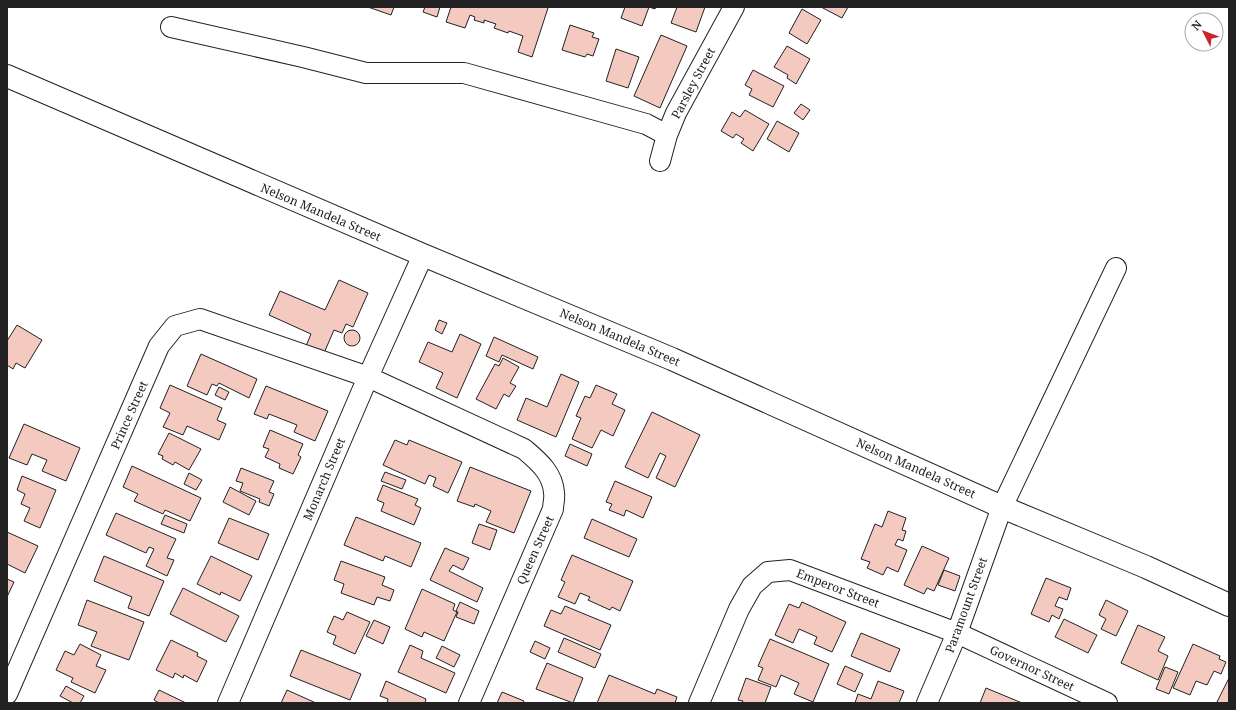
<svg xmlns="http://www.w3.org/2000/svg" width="1236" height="710" font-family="'Noto Serif',serif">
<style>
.building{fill:#f3c9c0;stroke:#222}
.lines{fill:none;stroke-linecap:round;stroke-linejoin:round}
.street-casing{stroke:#222;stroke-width:22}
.secondary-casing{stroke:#222;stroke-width:24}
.street{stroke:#fff;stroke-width:20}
.secondary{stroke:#fff;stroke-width:22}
.labels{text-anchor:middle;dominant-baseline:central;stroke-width:3;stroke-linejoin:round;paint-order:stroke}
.street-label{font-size:12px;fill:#222;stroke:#fff}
</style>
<rect width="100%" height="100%" fill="#fff"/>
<path class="building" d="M368 7H394L391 15Z
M425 7H440L437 17 423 12Z
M451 7H546L548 8 532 57 518 52 523 36 509 31 508 33 494 28 496 24 484 20V23L474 20 475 17 470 15 465 28 446 22Z
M625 7H656L655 9 649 7 642 26 621 18Z
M677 7H705L696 32 671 23Z
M821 7H848L842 18Z
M802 9 821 20 807 44 789 33Z
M570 25 594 33 592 37 599 39 593 56 587 54 585 57 562 50Z
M661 35 687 46 660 108 634 96Z
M787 46 810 59 796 84 787 78 788 75 774 67Z
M616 49 639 57 628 88 606 81Z
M753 70 784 86 773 107 749 95 752 89 745 85Z
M801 104 810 110 803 120 794 113Z
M745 110 769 124 753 151 741 143 744 139 736 134 733 138 721 131 732 112 740 117Z
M777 121 799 133 789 152 767 139Z
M339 280 368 293 353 327 346 324 342 333 334 330 324 353 306 346 311 334 269 315 280 291 325 310Z
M439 320 447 323 442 334 435 330Z
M17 325 42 340 25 368 16 363 13 369 7 365V341Z
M344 338a8 8 0 1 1 16 0a8 8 0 1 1-16 0Z
M460 334 481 344 457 398 436 388 443 373 419 362 428 342 452 352Z
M494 337 538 357 533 369 502 355 499 362 486 356Z
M201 354 257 379 249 398 219 383 217 386 212 384 207 395 187 386Z
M503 358 519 367 510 383 516 386 509 397 504 394 496 409 476 399 495 364 499 366Z
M561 374 579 382 556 437 517 420 526 398 547 407Z
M170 385 222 408 217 420 226 424 219 440 187 426 183 435 163 427 170 413 160 408Z
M596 385 617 394 612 404 625 410 613 436 601 430 592 448 572 439 581 418 576 416 585 396 590 398Z
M266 386 328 411 315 441 294 432 297 425 269 414 267 419 254 414Z
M219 387 229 392 225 400 215 395Z
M652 412 700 435 675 487 656 478 666 456 660 453 648 478 625 467Z
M24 424 80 448 66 481 42 471 47 460 32 454 27 465 9 458Z
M270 430 303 444 298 455 301 457 293 474 279 468 280 464 265 457 269 449 263 447Z
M169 433 201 449 189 470 175 462 173 465 162 459 163 456 158 454Z
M395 440 407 445 409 440 462 462 448 493 433 486 436 478 429 475 425 484 383 465Z
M570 444 592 454 587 466 565 456Z
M132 466 201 498 190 521 165 510 163 514 134 501 138 494 123 487Z
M470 467 531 491 514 533 486 522 491 511 475 504 474 507 457 501Z
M241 468 274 481 269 492 274 494 269 506 259 502 260 499 240 491 243 483 236 481Z
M385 472 406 480 402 489 381 481Z
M189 473 202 480 196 490 184 484Z
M22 476 56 490 40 528 24 521 30 508 21 504 25 494 17 490Z
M615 481 652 497 643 518 626 510 624 516 609 510 612 504 606 502Z
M383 485 418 499 415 505 421 508 414 525 381 511 384 503 377 500Z
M230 487 256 501 249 515 223 502Z
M888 511 906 518 902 530 906 531 903 541 898 539 895 545 907 550 898 572 887 567 883 575 867 568 870 562 861 559 875 524 882 527Z
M116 513 176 539 167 558 174 560 167 576 146 566 154 549 149 547 146 553 106 535Z
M165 515 187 524 184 533 161 524Z
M356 517 421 543 411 567 385 556 383 561 344 545Z
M229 518 269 534 258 560 218 543Z
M592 519 637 539 629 557 584 538Z
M479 524 497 530 490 550 472 543Z
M7 532 38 546 25 573 7 564Z
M922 546 949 558 934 591 927 588 924 594 904 585Z
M445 548 469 558 463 570 453 565 449 571 483 588 477 602 430 580Z
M572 555 633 581 620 611 612 607 610 610 588 600 590 597 580 593 575 604 558 597 565 582 561 580Z
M104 556 164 581 149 616 128 608 132 597 94 581Z
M211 556 252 576 240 601 221 592 220 595 197 584Z
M341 561 385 577 382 585 394 590 390 601 377 597 374 605 341 593 344 584 334 580Z
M944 570 960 576 955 591 938 585Z
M1046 578 1071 588 1067 600 1059 597 1055 606 1063 609 1059 619 1052 615 1049 622 1031 614Z
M7 579 14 582 7 597Z
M183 588 239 616 226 642 170 614Z
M422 589 455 604 453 610 457 612 444 641 424 632 422 637 405 629Z
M87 600 144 622 129 660 91 646 97 632 78 625Z
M1106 600 1128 611 1116 636 1101 629 1106 619 1099 615Z
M460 602 479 611 474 624 456 617 458 612 456 611Z
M802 602 846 622 832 652 814 644 817 637 799 629 793 643 775 635 789 604 799 608Z
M565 606 611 625 600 650 544 626 551 610 561 614Z
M347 612 370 622 355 654 333 644 336 636 327 632 334 616 343 620Z
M1064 619 1097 635 1088 653 1055 637Z
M374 620 390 627 383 644 366 636Z
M1138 625 1165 637 1158 651 1168 656 1158 680 1121 663Z
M861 633 900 649 890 672 851 656Z
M564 638 601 654 595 668 558 652Z
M770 639 829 664 813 702 794 694 799 683 781 675 776 687 758 680 763 668 758 666Z
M171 640 198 653 197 656 207 661 197 682 184 675 183 678 175 673 173 678 156 670Z
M535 641 550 648 545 659 530 652Z
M80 644 101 655 96 666 106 670 95 693 71 682 73 678 56 670 65 651 74 655Z
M1193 644 1220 656 1219 659 1226 662 1221 674 1214 671 1207 685 1196 681 1190 695 1173 688Z
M410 645 423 651 421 658 455 673 446 693 398 672Z
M442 646 460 655 454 667 436 658Z
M301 650 361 674 350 700 290 676Z
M547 663 583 678 573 703 536 689Z
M845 666 863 674 855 692 837 684Z
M1165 667 1178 672 1169 694 1156 689Z
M609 675 655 694 657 689 677 697 675 703H597Z
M746 678 771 687 765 703H742L743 701 738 700Z
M1229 678V703H1219L1217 702Z
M386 681 426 699 425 703H387L388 699 380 696Z
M878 681 904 691 899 703H855L858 694 871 699Z
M66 686 84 696 80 703H73L60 696Z
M986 688 1022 703H980Z
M159 690 186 703H159L154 700Z
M287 690 316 703H281Z
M502 692 524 701 523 703H497Z"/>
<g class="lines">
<g class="street-casing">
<path id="street" d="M171 27 303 57 366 73H464L646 124 667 135
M660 161 667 135 676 113 734 7
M7 694 159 346 175 326 200 319 368 377 524 449C538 461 553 473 554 493 555 498 553 504 553 509L469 703
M228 703 368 377 423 255
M699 703 739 609 752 586 768 572 790 570 957 633 1107 703
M927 703 957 633 1002 507 1116 268"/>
</g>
<g class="secondary-casing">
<path id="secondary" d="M7 76 423 255 672 359 1002 507 1146 567 1229 605"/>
</g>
<use href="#street" class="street"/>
<use href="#secondary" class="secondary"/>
</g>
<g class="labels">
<g class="street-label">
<text transform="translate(693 83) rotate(-62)">Parsley Street</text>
<text transform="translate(321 212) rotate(23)">Nelson Mandela Street</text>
<text transform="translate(620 337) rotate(23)">Nelson Mandela Street</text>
<text transform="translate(129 415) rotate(-66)">Prince Street</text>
<text transform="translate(916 468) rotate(24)">Nelson Mandela Street</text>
<text transform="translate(324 479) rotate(-67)">Monarch Street</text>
<text transform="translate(535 550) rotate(-66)">Queen Street</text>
<text transform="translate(838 588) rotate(21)">Emperor Street</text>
<text transform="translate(966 605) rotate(-70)">Paramount Street</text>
<text transform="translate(1032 668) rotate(25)">Governor Street</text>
</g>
</g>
<rect width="1236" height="710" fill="none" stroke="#222222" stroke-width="16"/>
<g transform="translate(1204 32) rotate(312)"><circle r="19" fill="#ffffff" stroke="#a7a7a7"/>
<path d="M0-3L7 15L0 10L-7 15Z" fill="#c62828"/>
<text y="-6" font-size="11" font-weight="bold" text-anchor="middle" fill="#222222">N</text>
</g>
</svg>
